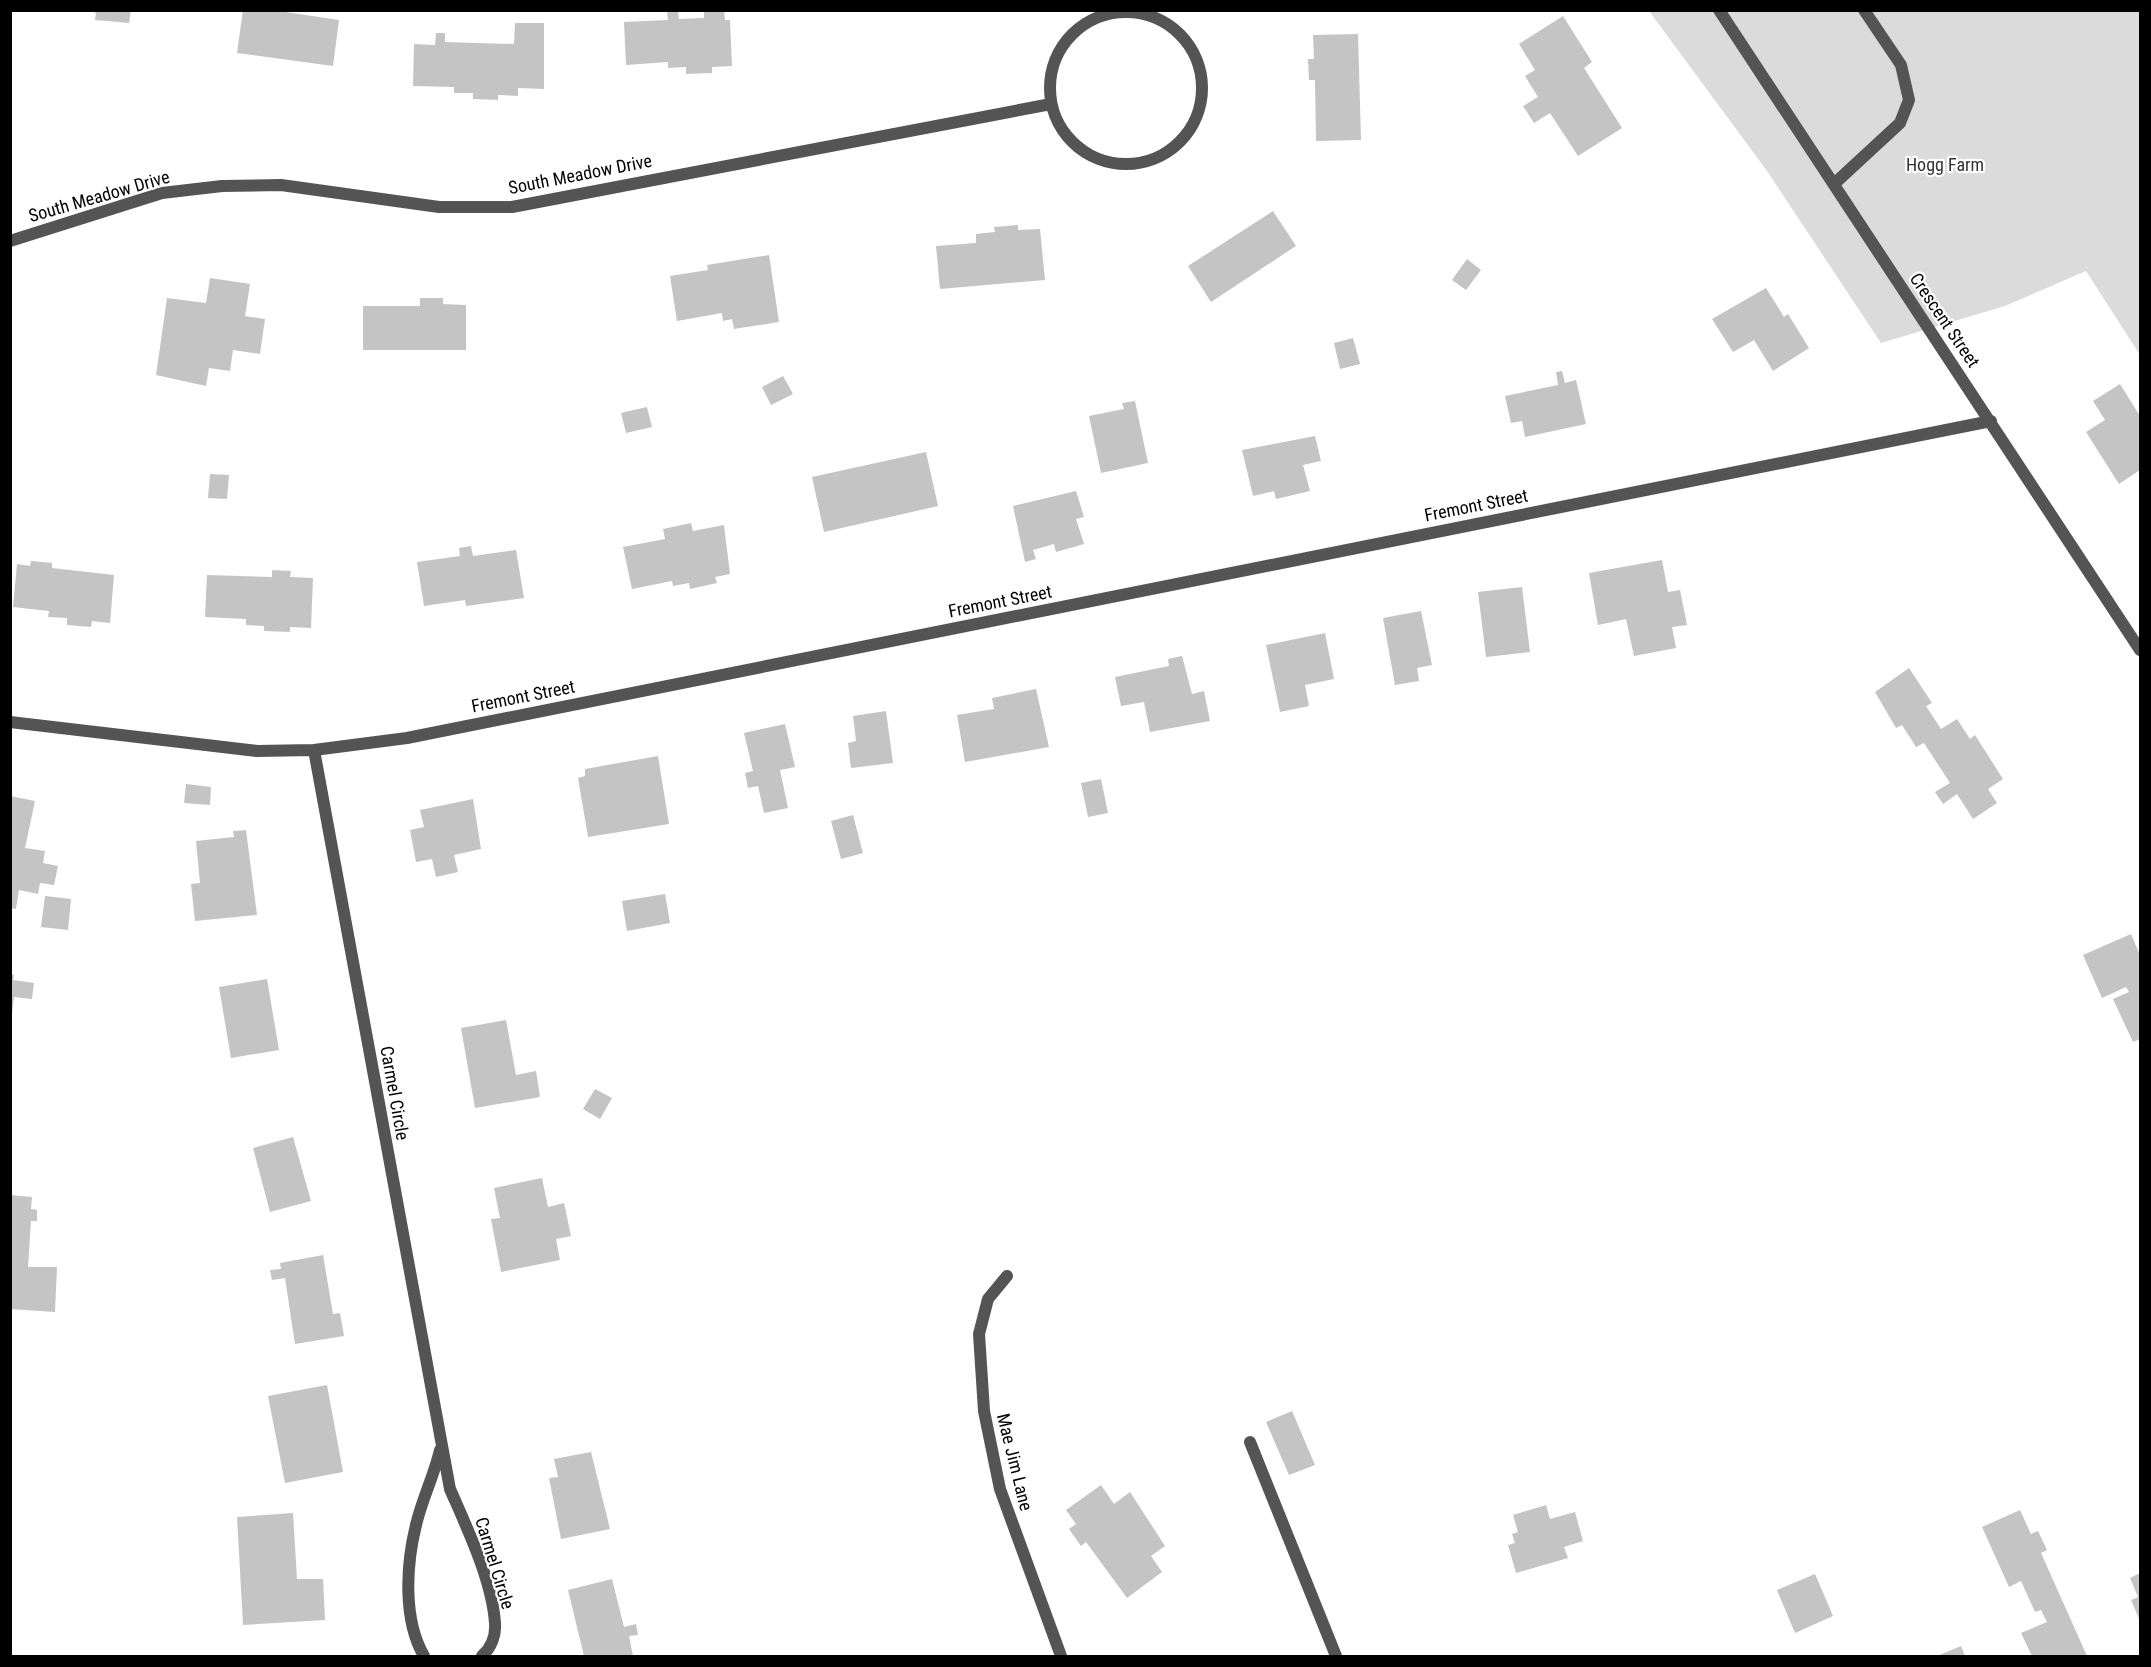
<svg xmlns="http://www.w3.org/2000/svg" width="2151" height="1667" font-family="'Roboto Condensed',sans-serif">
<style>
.green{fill:#dbdbdb}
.building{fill:#c4c4c4}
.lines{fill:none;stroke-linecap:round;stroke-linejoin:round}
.service{stroke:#545454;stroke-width:12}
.minor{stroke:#545454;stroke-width:12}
.labels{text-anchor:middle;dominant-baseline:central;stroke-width:4.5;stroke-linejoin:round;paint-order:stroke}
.park-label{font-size:18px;fill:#323232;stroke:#fff}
.street-label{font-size:18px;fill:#000;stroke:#fff}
</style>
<rect width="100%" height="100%" fill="#fff"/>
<path class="green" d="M1649 11H2140V355L2086 271 2005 306 1881 343 1767 171Z"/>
<path class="building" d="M89 10H131L129 23 95 20 96 13Z
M243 10H272L339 20 333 66 237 53Z
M678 10 679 19 704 18V10H724L725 20H730L732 66 712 67V73L686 74V67L668 68V62L626 65 624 22 668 20 667 11Z
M1563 16 1592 62 1584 68 1622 128 1578 156 1550 113 1534 123 1523 106 1538 97 1525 76 1535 70 1519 44Z
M515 23H544V89L518 88V96L498 95V100L473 99V93H454V87L413 86 414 44 435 45 436 33H445V42L514 44Z
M1358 34 1361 140 1316 141 1315 80H1309L1308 59H1314L1313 35Z
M1273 211 1296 246 1211 302 1188 266Z
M1018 225V230L1040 229 1045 280 940 289 936 246 976 243V234L995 232 994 227Z
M769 255 779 322 734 329 732 319 723 321 722 313 677 321 670 276 708 270 707 265Z
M1467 259 1481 270 1466 290 1452 280Z
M210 278 250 284 245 316 265 319 260 354 233 350 230 371 209 368 206 386 156 375 167 298 206 303Z
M1766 288 1784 317 1788 314 1809 348 1773 371 1754 340 1733 352 1712 319Z
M420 298H443V304L466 305V350H363V306H420Z
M1353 338 1360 364 1340 369 1334 343Z
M1562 371 1565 383 1576 380 1586 424 1525 437 1522 421 1511 423 1505 396 1558 385 1556 372Z
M783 376 793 394 771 405 762 387Z
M2120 384 2140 416V470L2119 484 2086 432 2105 420 2093 401Z
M1135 401 1148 463 1101 473 1089 416 1124 409 1122 403Z
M647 407 652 427 626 433 621 413Z
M1315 436 1321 461 1303 465 1310 491 1276 499 1274 491 1253 496 1242 450Z
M926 452 938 506 824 532 812 477Z
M210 474 229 475 227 499 208 498Z
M1076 491 1084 517 1076 519 1084 544 1056 552 1054 544 1033 550 1036 559 1025 562 1013 506Z
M691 523 693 531 724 525 730 574 715 577 717 583 690 589 689 583 673 586 672 581 632 589 623 547 665 539 663 529Z
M471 546 473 556 516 550 524 598 466 606 465 600 424 606 417 562 460 556 459 548Z
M1662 560 1668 592 1680 590 1687 625 1672 627 1676 648 1634 656 1626 619 1598 625 1589 573Z
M31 561 52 563V568L114 575 110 623 92 621 91 627 67 625V618L48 617 49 611 13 607 17 564 30 566Z
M272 570 291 571 290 577 313 578 311 628 290 627V632L264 631V626L246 625V619L205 617 207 575 272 577Z
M1522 587 1530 652 1486 657 1478 592Z
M1421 611 1432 665 1417 668 1419 681 1395 685 1383 618Z
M1325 633 1334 679 1305 685 1309 706 1280 712 1266 645Z
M1182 656 1192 694 1204 691 1210 721 1150 732 1144 702 1121 706 1115 677 1169 666 1168 659Z
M1909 668 1932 703 1926 706 1941 729 1957 719 1970 739 1975 735 2003 779 1988 789 1997 803 1973 819 1957 794 1943 804 1935 792 1950 783 1924 743 1916 747 1902 725 1896 728 1875 692Z
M1036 689 1049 747 965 762 957 715 994 709 992 698Z
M886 711 893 763 851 768 848 743 856 741 853 716Z
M785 724 795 767 780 770 788 808 764 813 758 786 748 788 745 773 753 771 744 733Z
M658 756 669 824 588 837 578 778 585 776V769Z
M1101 779 1108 813 1088 817 1081 783Z
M186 784 211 787 210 805 184 803Z
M10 796 35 801 25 848 45 851 43 863 58 866 54 885 40 883 38 894 19 890 16 909 10 908Z
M473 799 481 849 454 855 458 872 436 877 432 859 416 862 410 830 424 827 420 810Z
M853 815 863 853 841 859 831 821Z
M246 830 257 915 195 921 191 884 200 883 196 841 234 837 233 831Z
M665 894 670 923 627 931 622 901Z
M45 896 71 899 68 930 41 927Z
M2131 934 2140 955V1039L2133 1042 2113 999 2129 992 2126 987 2102 998 2083 955Z
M10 974 14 975 13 980 34 983 32 999 14 997 12 1013Z
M267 979 279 1050 231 1058 219 987Z
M506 1020 516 1075 536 1071 540 1097 475 1108 461 1028Z
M595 1089 612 1098 600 1119 583 1109Z
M293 1137 311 1201 270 1212 253 1148Z
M542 1178 548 1207 564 1203 571 1236 556 1239 560 1260 501 1272 491 1219 500 1218 494 1188Z
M10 1195 32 1197 31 1209 37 1210V1221H31L28 1267H57L55 1312 10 1309Z
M323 1255 333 1314 340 1313 344 1336 295 1344 285 1278 272 1280 270 1270 281 1269 280 1263Z
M327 1385 343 1472 285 1483 268 1396Z
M1292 1411 1315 1465 1289 1475 1266 1422Z
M591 1452 610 1529 561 1539 549 1478 558 1477 554 1459Z
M1101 1485 1114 1504 1130 1492 1165 1546 1151 1556 1162 1572 1127 1598 1086 1542 1081 1546 1069 1529 1076 1524 1066 1510Z
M1546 1505 1550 1519 1575 1512 1583 1541 1564 1547 1568 1558 1516 1573 1508 1545 1515 1543 1512 1534 1518 1532 1513 1515Z
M2020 1510 2031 1534 2038 1531 2047 1550 2041 1553 2087 1656H2032L2021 1633 2047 1622 2041 1610 2035 1612 2021 1581 2009 1587 1982 1527Z
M293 1513 297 1579H323L325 1620 243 1625 237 1517Z
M2140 1573V1621L2131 1600 2138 1597 2130 1578Z
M1815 1574 1833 1616 1795 1633 1777 1590Z
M612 1579 624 1627 636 1624 638 1635 629 1636 633 1656H584L568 1590Z
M1961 1646 1965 1656H1937Z"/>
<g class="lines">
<path class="service" d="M1834 184 1900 123 1909 100 1901 65 1864 10
M1250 1442 1336 1656"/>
<path class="minor" d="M1719 10 2140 650
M1050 88a76 76 0 1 1 152 0a76 76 0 1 1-152 0Z
M10 241 162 193 222 186 281 185 439 207H512L1051 104
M10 722 257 751 314 750 407 738 1991 421
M314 750 450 1489C467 1528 492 1580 495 1623 496 1636 491 1648 482 1656
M1007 1276 988 1299 979 1334 984 1411 1000 1489 1061 1656
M424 1656C403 1620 406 1565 416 1525 422 1499 434 1476 440 1450"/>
</g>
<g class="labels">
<g class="park-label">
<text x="1945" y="164">Hogg Farm</text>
</g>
<g class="street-label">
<text transform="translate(580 174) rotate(-11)">South Meadow Drive</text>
<text transform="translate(99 196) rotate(-16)">South Meadow Drive</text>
<text transform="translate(1945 320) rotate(56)">Crescent Street</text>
<text transform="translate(1476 505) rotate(-11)">Fremont Street</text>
<text transform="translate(1000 601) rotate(-11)">Fremont Street</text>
<text transform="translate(523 696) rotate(-11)">Fremont Street</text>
<text transform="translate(395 1093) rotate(80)">Carmel Circle</text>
<text transform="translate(1015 1462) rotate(76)">Mae Jim Lane</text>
<text transform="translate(495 1563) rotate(73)">Carmel Circle</text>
</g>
</g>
<rect width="2151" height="1667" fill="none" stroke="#000000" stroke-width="24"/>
</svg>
